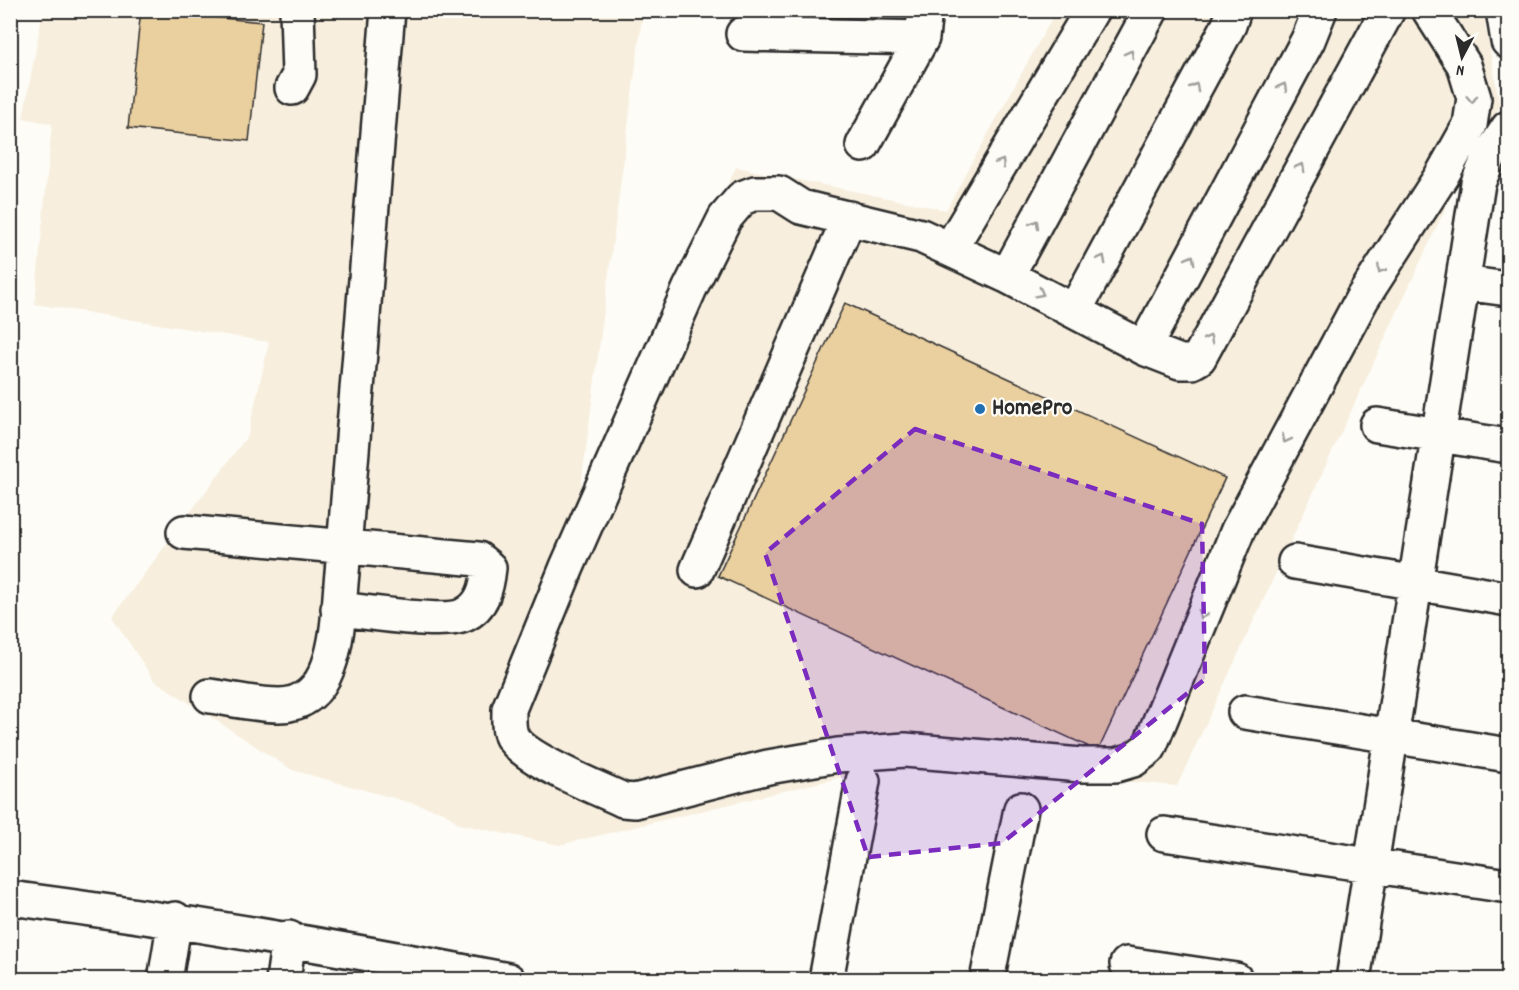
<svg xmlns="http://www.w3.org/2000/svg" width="1519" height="990" font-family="Dekko,sans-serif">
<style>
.built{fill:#f7eedd}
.building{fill:#eacf9f;stroke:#2b2b2b;stroke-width:1.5}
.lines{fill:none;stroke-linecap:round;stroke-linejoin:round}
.minor-casing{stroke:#2b2b2b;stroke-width:38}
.minor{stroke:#fdfcf7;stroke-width:33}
.oneway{stroke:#9e9e9b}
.marked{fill:#7b2cbf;fill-opacity:0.2;stroke:#7b2cbf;stroke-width:4.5;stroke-dasharray:12 8;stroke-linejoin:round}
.poi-dot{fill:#1f6fb2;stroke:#fdfcf7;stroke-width:2}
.labels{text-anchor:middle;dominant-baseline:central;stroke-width:4.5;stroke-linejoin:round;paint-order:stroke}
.poi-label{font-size:24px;font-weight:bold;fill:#2b2b2b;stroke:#fdfcf7;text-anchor:start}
</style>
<rect width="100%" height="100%" fill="#fdfcf7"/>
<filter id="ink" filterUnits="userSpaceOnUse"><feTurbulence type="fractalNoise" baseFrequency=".0167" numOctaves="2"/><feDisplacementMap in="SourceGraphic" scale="12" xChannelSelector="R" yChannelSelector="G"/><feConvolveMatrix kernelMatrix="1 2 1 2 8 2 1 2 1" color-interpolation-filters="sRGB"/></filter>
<g filter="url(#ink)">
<path class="built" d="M43 11H643L577 517 736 167 946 210 1056 11H1483L1500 106 1457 183 1177 786 905 762 559 845 459 824 444 812 292 770 154 680 112 617 248 435 269 342 35 304 52 124 23 118Z"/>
<path class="building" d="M141 10 262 22 249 141 128 128Z
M845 303 1225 478 1098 751 718 576Z"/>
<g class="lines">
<g class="minor-casing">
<path id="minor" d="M1388 10 1199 358 1192 362H1180L1144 348 1007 276 921 236 801 207 779 193H755L742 198 725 218 690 288 567 567 509 709C509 719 508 729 512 737 525 760 598 788 623 800L635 801 768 767 838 755 905 750 1081 765H1116L1133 760 1149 748 1238 530 1362 299 1442 175 1470 125 1474 98 1464 65 1429 10
M1503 10 1508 41
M743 34 922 38
M292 88 299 75 297 10
M863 145 922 38 925 10
M950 249 1092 10
M1007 276 1151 10
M1463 283 1508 289
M1075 310 1229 25 1234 10
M1144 348 1308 40 1320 10
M1377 425 1508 446
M184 532 478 559 489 568C487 587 483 606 464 615 445 625 364 611 338 609
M1295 562 1508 599
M697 570 849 218
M210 696C232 699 257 705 279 705 341 704 337 617 342 573L388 10
M1245 712 1508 755
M1164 834 1508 886
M10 898C178 920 343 948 508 980
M1127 964 1236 980
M165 980 175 919
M283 980 289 938
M826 980 863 781
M987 980 1021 809
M1353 980 1478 183 1489 157 1508 128"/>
</g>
<use href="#minor" class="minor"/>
</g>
<defs><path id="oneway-chevron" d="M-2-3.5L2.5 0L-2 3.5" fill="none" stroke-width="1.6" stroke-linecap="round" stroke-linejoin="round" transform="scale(1.5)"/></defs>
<g class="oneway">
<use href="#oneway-chevron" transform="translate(1130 54) rotate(-62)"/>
<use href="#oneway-chevron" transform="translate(1195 87) rotate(-61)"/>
<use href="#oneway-chevron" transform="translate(1283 87) rotate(-62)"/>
<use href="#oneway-chevron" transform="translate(1472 99) rotate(87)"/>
<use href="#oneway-chevron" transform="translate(1001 163) rotate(-59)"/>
<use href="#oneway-chevron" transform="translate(1301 167) rotate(-62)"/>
<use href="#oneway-chevron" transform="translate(1035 224) rotate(-61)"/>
<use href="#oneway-chevron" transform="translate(1102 259) rotate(-62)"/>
<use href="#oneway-chevron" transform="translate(1191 259) rotate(-62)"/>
<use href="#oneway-chevron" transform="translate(1381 269) rotate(123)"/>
<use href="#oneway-chevron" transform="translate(1040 293) rotate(27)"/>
<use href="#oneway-chevron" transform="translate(1209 339) rotate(-62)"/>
<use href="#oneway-chevron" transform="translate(1286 439) rotate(118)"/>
<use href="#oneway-chevron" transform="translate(1202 615) rotate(113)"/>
</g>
</g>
<path class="marked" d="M915 429 1202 524 1205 679 1002 843 868 857 765 553Z"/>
<circle class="poi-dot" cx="980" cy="409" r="6"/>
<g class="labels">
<g class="poi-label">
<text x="992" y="409">HomePro</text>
</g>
</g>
<rect width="1519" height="990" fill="none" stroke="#fdfcf7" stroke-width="36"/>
<rect x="18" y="18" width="1483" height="954" fill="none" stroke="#2b2b2b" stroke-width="2" filter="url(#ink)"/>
<g transform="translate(1462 57) rotate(187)" stroke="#fdfcf7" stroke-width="4.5" paint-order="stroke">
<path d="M0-4.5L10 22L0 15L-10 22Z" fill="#2b2b2b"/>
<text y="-9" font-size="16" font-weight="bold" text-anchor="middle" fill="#2b2b2b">N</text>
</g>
</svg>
